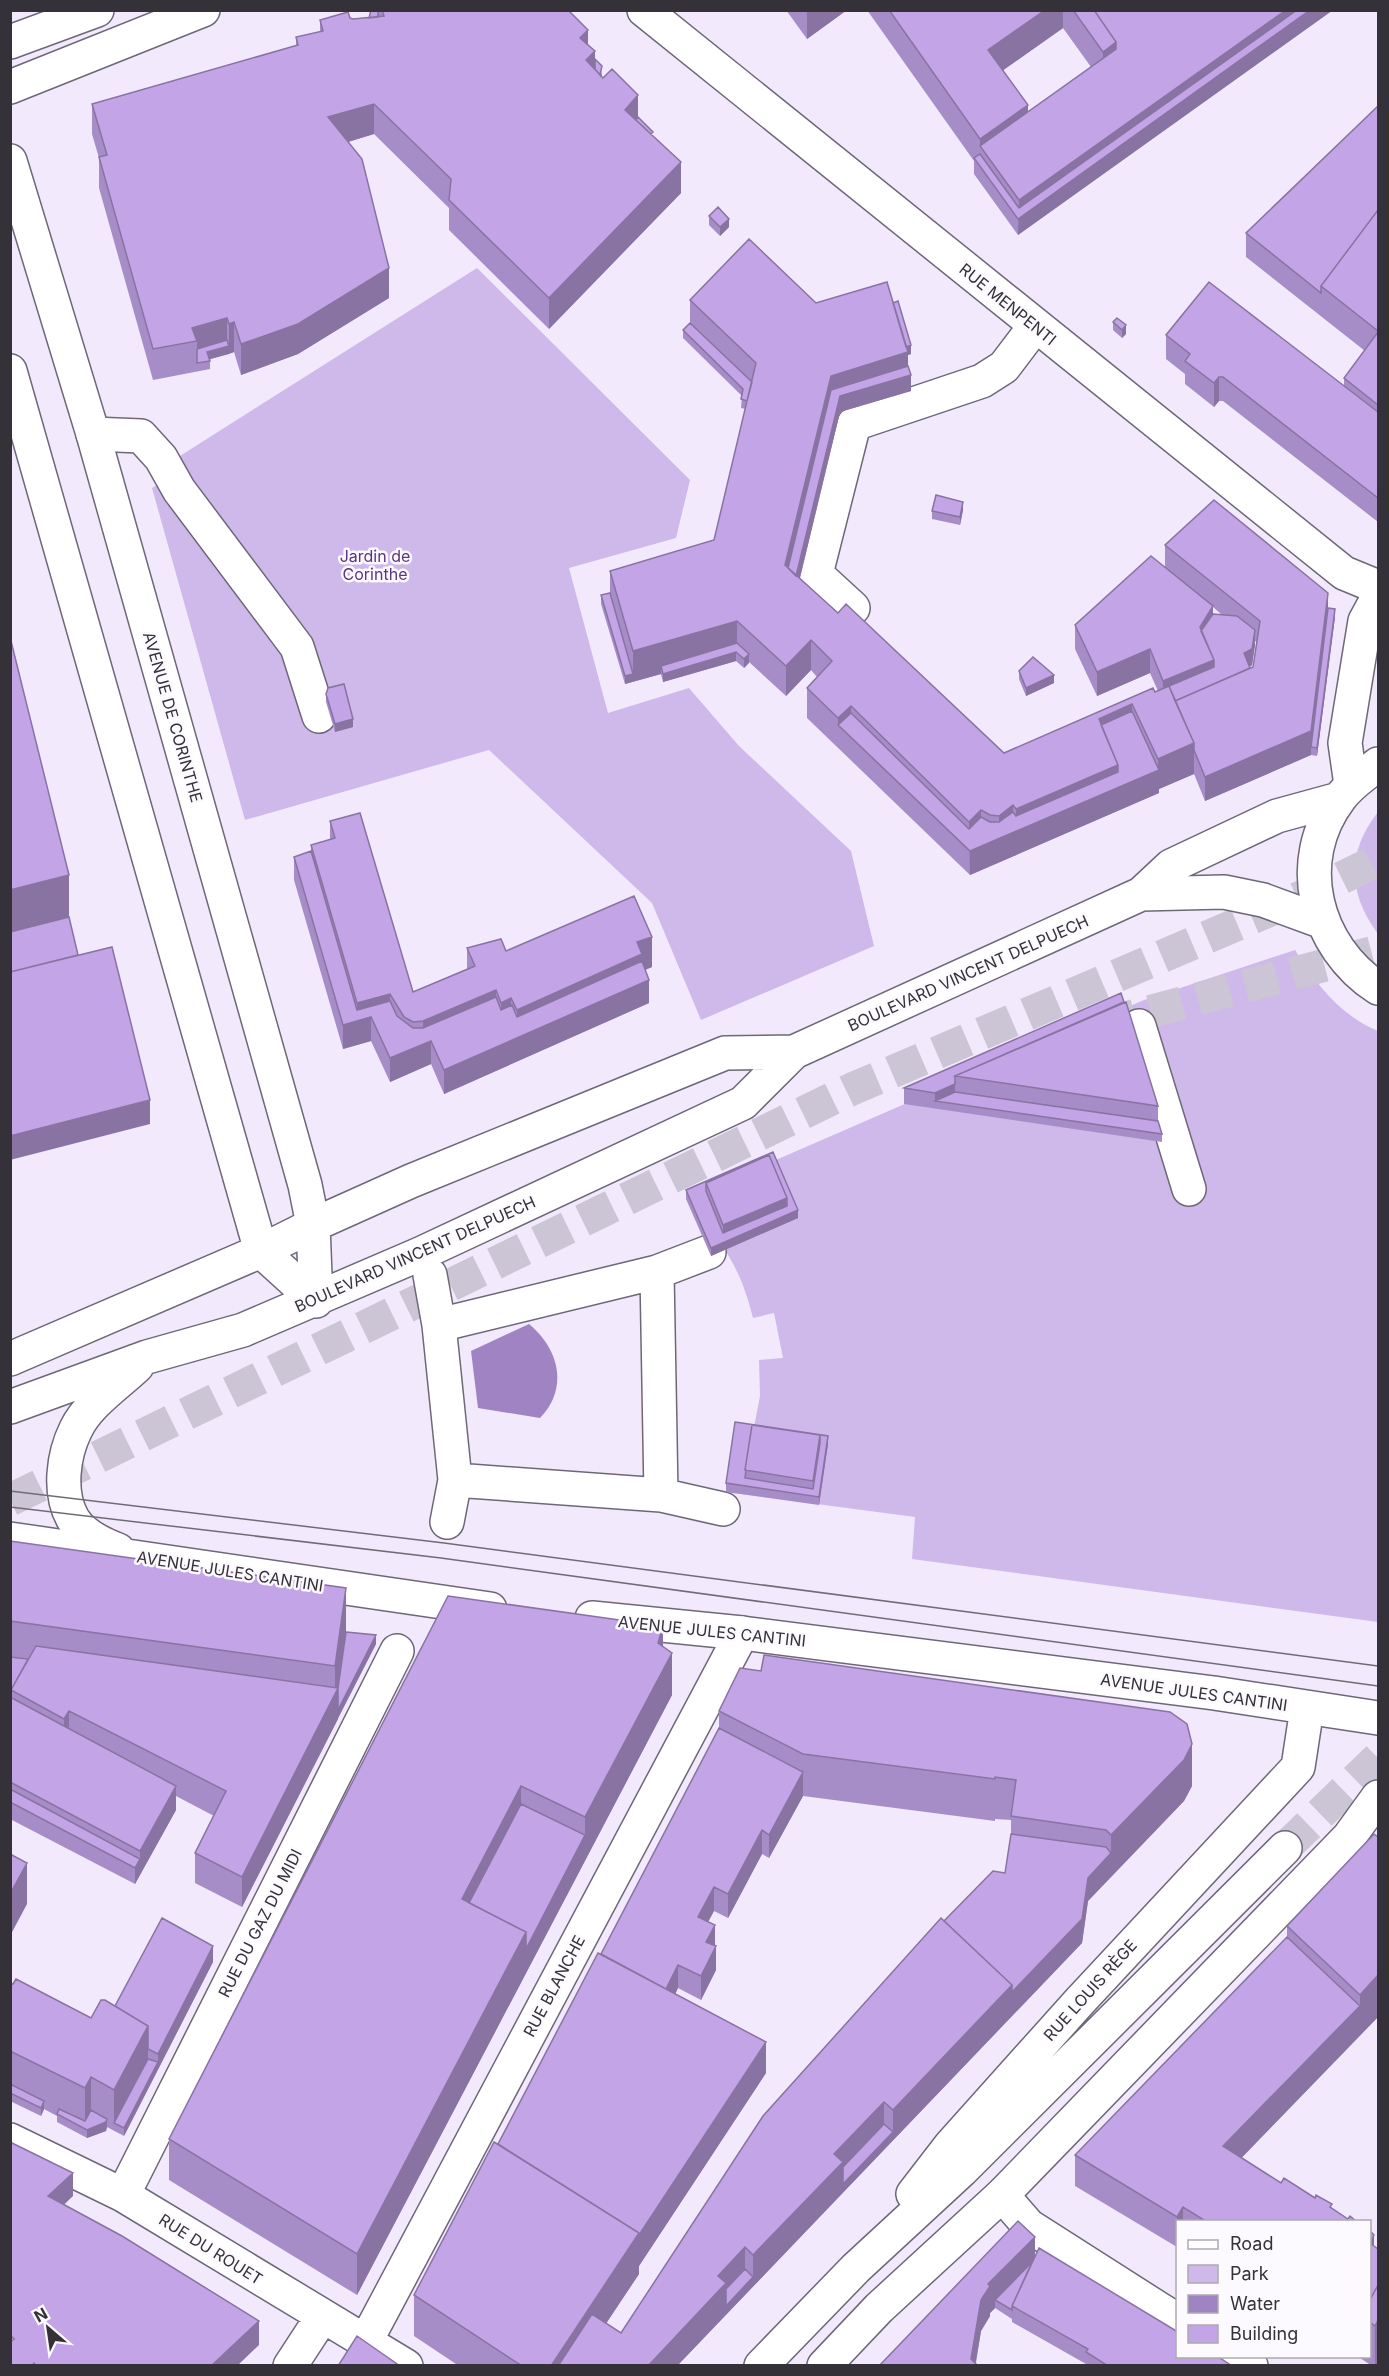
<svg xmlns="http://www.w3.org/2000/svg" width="1389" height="2376" font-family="Inter,sans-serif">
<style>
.green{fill:#cfb8ea}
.water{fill:#a083c3}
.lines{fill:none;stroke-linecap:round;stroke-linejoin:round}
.major-tunnel{stroke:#ccc5d5;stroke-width:33;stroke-dasharray:33 16;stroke-linecap:butt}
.highway-tunnel{stroke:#ccc5d5;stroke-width:33;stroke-dasharray:33 16;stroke-linecap:butt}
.minor-casing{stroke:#6e6778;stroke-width:36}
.major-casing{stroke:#6e6778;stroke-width:36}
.minor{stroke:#fff;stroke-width:33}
.major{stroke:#fff;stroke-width:33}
.tram{stroke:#706c76;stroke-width:1.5}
.wall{fill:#a78dc7;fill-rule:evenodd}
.shaded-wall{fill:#8873a2}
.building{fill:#c2a4e7;stroke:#8873a2;stroke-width:1.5;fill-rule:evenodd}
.labels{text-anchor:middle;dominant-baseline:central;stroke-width:5;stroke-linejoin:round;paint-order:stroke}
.street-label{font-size:16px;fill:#343138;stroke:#fcfafe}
.park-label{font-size:16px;fill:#5c3482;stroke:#fcfafe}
</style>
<rect width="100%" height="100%" fill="#f2eafc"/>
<path class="green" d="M477 268 690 480 676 538 569 568 608 713 689 688 739 746 851 851 874 946 701 1020 652 903 489 750 245 820 152 488 162 482 172 461Z
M1378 812V934C1348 893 1346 853 1378 812Z
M1295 950C1316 984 1341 1016 1378 1031V1622L912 1559 915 1517 726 1492 735 1430 753 1432 760 1396 759 1360 783 1358 774 1313 753 1318C739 1262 721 1242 686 1199L1144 1000Z"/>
<path class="water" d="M529 1324C559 1349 569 1388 540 1418L478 1408 471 1351Z"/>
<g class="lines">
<path class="major-tunnel" d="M1285 1848 1378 1758"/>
<path class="highway-tunnel" d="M1103 1024 1378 951
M10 1500 852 1089 1315 891 1378 860"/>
<g class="minor-casing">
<path id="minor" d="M10 42 97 10
M10 87 203 10
M93 434 141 436 161 458 179 490 297 647 319 716
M853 608 816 574 854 424 982 381 1004 367 1035 326
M1351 785 1345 743 1365 621 1378 597
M1139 1026 1189 1189
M657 1272 661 1495
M430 1275 439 1325 455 1480 447 1522
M439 1325 657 1272 709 1252
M455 1480 661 1495 723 1509
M10 2140 123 2195 406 2366
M123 2195 397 1651
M1002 2195 1029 2226 1178 2321
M367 2339 742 1633
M1236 2356 1251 2366
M290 2366 322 2317"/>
</g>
<g class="major-casing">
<path id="major" d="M644 10 1344 573 1378 587
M10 161 93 434 305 1185 313 1225 316 1301
M10 371 261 1251 316 1301
M1378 764C1365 775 1350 784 1340 798 1292 861 1315 947 1378 988
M1141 894 1224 892 1263 900 1323 922
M10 1359 261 1251 313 1225 411 1181 725 1053 794 1052
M10 1407 147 1357 243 1330 420 1254 743 1103 794 1052 1141 894 1171 866 1277 816 1339 799
M10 1539 490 1609
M118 1550C102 1544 82 1534 73 1519 58 1493 63 1455 76 1429 88 1404 117 1385 137 1366
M592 1618 742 1633 1214 1693 1378 1718
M913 2194 950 2146 1079 2002 1298 1767 1307 1708
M761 2366 856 2268 961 2171 1285 1848
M824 2366 879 2308 1002 2195 1349 1837 1378 1797"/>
</g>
<use href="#minor" class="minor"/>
<use href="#major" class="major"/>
<path class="tram" d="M10 1491 444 1543 1378 1666
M10 1507 441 1558 1378 1686"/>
</g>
<path class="wall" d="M371 10H568L588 45 602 74V77L638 117 653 136 681 193 549 329 449 230V208L374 134 348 142 389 298 298 354 241 375 234 352 210 359V369L153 380 99 188V158L92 134V104L296 46V37L320 32V20L350 18 353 19 369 18Z
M786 10H847L807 39Z
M867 10H1333L1018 235 974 174V161ZM1063 28 1091 67 1028 112 1003 70Z
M1378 99V522L1223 401H1219L1214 407 1185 384V374L1166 359V335L1344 385V378L1365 351 1246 257V233L1378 106Z
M709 216 729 227 720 236 709 225Z
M690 300 816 303H893L911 354 908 355V366L911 391 840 412 800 578 838 613 1004 753 1158 691 1150 673 1097 696 1075 649V625L1165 567V545L1328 608 1335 617 1317 756 1311 755 1205 801 1194 774 1159 789V793L970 875 807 718V688L817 677 811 670 786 696 749 662 744 668 736 661 663 682 661 674 625 684 601 604V595L610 593V571L714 540 746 409 741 408 742 396 683 338V330L690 323ZM1213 607 1222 615 1213 614ZM1255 641 1257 642 1253 667 1250 668V667L1252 665Z
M1113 322 1126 334 1122 338 1113 330Z
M963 510 960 525 932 519V511Z
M1019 671 1054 683 1026 696 1019 679Z
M326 694 353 727 335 732 326 702Z
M330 821 413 992 467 969V948L506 951 652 967 645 970 649 1003 444 1094 431 1064 390 1082 371 1041 343 1049 294 880V857L311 851V845L330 840Z
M1121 993 1158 1106V1121L1162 1134V1142L904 1104V1088Z
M773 1152 798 1218 711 1256 686 1199V1190Z
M735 1422 828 1444 819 1505 726 1492V1483Z
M10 1541 346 1632 376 1644 242 1907 195 1883V1853L214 1816 176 1796V1810L135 1884 10 1819Z
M448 1596 663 1647 672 1695 357 2295 169 2180V2139Z
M719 1711 1192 1786 1184 1801 1088 1901 1082 1943 677 2366H459L414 2336V2295L498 2144 601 1954 719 1728ZM803 1796 995 1821V1819L1011 1820V1834L1005 1873 944 1921 621 2333 606 2323 639 2274V2266L766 2073 675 1994 678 1988 701 2000 716 1970 715 1946 708 1922 714 1911 728 1918 762 1854 769 1858Z
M1378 1837V2017L1241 2158 1281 2183 1332 2208 1348 2219 1357 2222H1178L1177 2247 1075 2186V2155L1287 1937V1926Z
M213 1962 124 2136 107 2127 106 2131 87 2138 57 2122V2116L44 2109 41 2116 10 2101V1983L91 2018Z
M1370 2231 1374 2246 1378 2249V2361L1376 2366H1372L1360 2358V2356H1370Z
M1035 2256 1232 2366H1086V2364L1012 2322V2319L995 2308 990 2313V2316L981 2331 976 2363 879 2366Z"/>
<path class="shaded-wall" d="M807 10H847L807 39Z
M1045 10H1063V28L988 81V50Z
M1286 10H1333L1018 235 1019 200Z
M588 30V58L595 51V81L590 86 580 38Z
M1116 42V72L1103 83V52Z
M638 95V126L625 110Z
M374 104V134L328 148V117Z
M1028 105V136L980 146V166V139Z
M681 162V193L549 329V298Z
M729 219V227L720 236V227Z
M389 268V298L298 354 241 375V344Z
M227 318V346H229V354L207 360 197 357V341L192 328Z
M234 322V352L229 354V324Z
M1126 325V334L1122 338V330Z
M911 345V354L908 355V376L911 375V391L840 412 797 590 788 582 785 565 831 376Z
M1219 377V401L1214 407V383Z
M963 502V510L960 525V517Z
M1328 593V617L1311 747V755L1205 801V777Z
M1213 606V630L1204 644 1200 627Z
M1335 609V617L1317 756V748Z
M737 621V652L661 666V674L625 684V676L633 674V651Z
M1255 630V646L1252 665 1244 669V653Z
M811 640V670L786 696V666Z
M1150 649V673L1097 696V672Z
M736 652V661L663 682V674Z
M749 654V663L744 668V659Z
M1214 660V684L1163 704V681Z
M1054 675V683L1026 696V688Z
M1132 704V735L1099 726V719Z
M851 706V736L838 725V748V718Z
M353 719V727L335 732V724Z
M1194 743V774L1159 789V793L970 875 969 822 981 810V841L999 838V816L1013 805V832L1016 831V809L1118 765 1158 770V759Z
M69 875V934L10 949V890Z
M652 937V967L642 971 649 980V1003L444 1094V1070L517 1038V1010L637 942Z
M496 990V1021L431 1041V1064L390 1082V1058L423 1044V1021Z
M390 994V1024L371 1017V1041L343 1049V1025L357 1021V1003Z
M511 998V1029L501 1033V1003Z
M955 1084V1100L935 1101V1109V1093Z
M150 1100V1124L10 1160V1136Z
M787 1198V1214L723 1242V1225Z
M798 1210V1218L711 1256V1248Z
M828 1436V1444L819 1505V1497Z
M346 1588V1640L338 1696V1719L242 1907V1877L335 1694V1666Z
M663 1626V1668L672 1653V1695L357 2295V2254L526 1932 585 1835V1817L658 1643Z
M376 1635V1644L338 1718V1710Z
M69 1711V1741L64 1749V1719Z
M1192 1744V1786L1184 1801 1111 1877V1835Z
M803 1772V1796L769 1858V1835Z
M176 1786V1810L135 1884V1868L140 1859V1851Z
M521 1786V1827L462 1917V1899Z
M762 1830V1854L728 1918V1894Z
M1111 1853V1877L1088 1901 1082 1943 677 2366H648L718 2276 745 2247V2278L753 2277V2255L834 2154 884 2102V2132H893V2110L1088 1878Z
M27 1863V1904L10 1936V1894Z
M714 1887V1911L698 1940V1917Z
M715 1925V1949L706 1942Z
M213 1946V1962L124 2136V2128L158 2062V2054Z
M716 1946V1970L701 2000V1976Z
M678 1965V1988L666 2013V1989Z
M1378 1975V2017L1223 2177V2146L1360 2006V1995Z
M148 2026V2067L114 2123V2131V2090Z
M766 2042V2073L639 2266V2274L578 2366H551Z
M91 2077V2118L85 2130V2088Z
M44 2101V2109L41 2116V2108Z
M107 2119V2127L106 2131 87 2138V2130Z
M73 2173V2196L48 2220V2196Z
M1183 2207V2222H1178L1177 2247V2217Z
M1374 2235V2266L1370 2243Z
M1035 2237V2264L1015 2308 995 2300V2308L990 2313V2316L981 2331 975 2366 971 2359 981 2300 988 2284Z
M1378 2295V2361L1376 2366H1375V2326Z
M259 2321V2345L237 2366H211Z"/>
<path class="building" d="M371 10H378V17L369 18Z
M382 10H568L588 30 580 38 595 51 586 60 603 78 612 69 638 95 625 110 681 162 549 298 449 200 451 179 374 104 328 117 362 159 389 268 298 324 241 344 234 322 229 324 227 318 192 328 197 341 153 349 99 157 107 155 92 104 298 45 296 37 323 31 320 20 348 12 350 18 353 19 384 16Z
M889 10H1045L988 50 1028 105 980 139Z
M1073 10H1094L1116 42 1103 52Z
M1094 10H1286L1019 200 980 146 1116 49V42Z
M1297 10H1310L1018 219 974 158 980 154 1019 208Z
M595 59 602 66 600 75 595 69Z
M1378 106V210L1321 286V293L1246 233Z
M638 117 653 132 651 134 636 120Z
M718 207 729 219 720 227 709 216Z
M1378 210V331L1321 286Z
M749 239 816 303 887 282 908 352 831 376 785 565 838 613 846 604 1004 753 1153 688 1155 692 1169 686 1194 743 1158 759 1132 704 1099 719 1118 765 1016 809 1013 805 999 816 990 815 981 810 969 822 851 706 838 718 807 688 832 661 811 640 786 666 737 621 633 651 610 571 714 540 756 363 690 300Z
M1209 282 1378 412V498L1223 377H1219L1214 383 1185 361 1190 354 1166 335Z
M898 301 911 345 906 347 893 303Z
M1117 318 1126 325 1122 330 1113 322Z
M690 323 752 382 747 401 741 399 743 389 683 330Z
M1378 332V405L1344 378Z
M227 340 229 346 207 352 210 361 197 363V349Z
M908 366 911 375 840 396 796 576 788 568 831 390Z
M936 495 963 502 960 517 932 511Z
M1214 500 1328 593 1311 731 1205 777 1194 750V743L1175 701 1253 667 1260 621 1165 545Z
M1151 556 1213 606 1200 627 1214 660 1163 681 1150 649 1097 672 1075 625Z
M610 593 633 674 625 676 601 595Z
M1328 608 1335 609 1317 748 1311 747Z
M1213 614 1237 616 1255 630 1252 649 1244 653 1250 668 1175 701 1169 686 1214 667V660L1201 631Z
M10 637 69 875 10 890Z
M737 643 749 654 744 659 736 652 663 674 661 666Z
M1033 657 1054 675 1026 688 1019 671Z
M344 684 353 719 335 724 326 694 328 688Z
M1132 711 1159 770 970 851 838 725 851 713 969 829 981 817 990 822H999L1013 812 1016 816 1118 772V765L1101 725Z
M360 813 413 992 475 966 467 948 501 939 506 951 634 896 652 937 637 942 642 954 517 1010 511 998 501 1003 496 990 423 1021 413 1022 404 1017 390 994 357 1003 311 845 335 838 330 821Z
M311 851 357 1010 390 1001 397 1016 413 1028H423L496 997 501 1010 512 1005 517 1017 642 961 649 980 444 1070 431 1041 390 1058 371 1017 343 1025 294 857Z
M69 917 78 955 10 972V932Z
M112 947 150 1100 10 1136V972Z
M1121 993 1124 1002 955 1076V1084L935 1093 904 1088Z
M1126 1002 1158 1106 955 1076Z
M955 1092 1158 1121 1162 1134 935 1101Z
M773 1152 798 1210 711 1248 686 1190ZM769 1155 787 1198V1206L723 1233 706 1191V1183Z
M769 1155 787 1198 723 1225 706 1183Z
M735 1422 828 1436 819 1497 726 1483ZM752 1425 820 1435V1443L813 1489 745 1478 746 1470H745Z
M752 1425 820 1435 813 1481 745 1470Z
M10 1541 346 1588 335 1666 10 1621Z
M448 1596 663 1626 658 1643 672 1653 585 1817 521 1786 462 1899 526 1932 357 2254 169 2139Z
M346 1632 376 1635 338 1710V1688Z
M36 1646 338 1688 242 1877 195 1853 226 1791 69 1711 64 1719 11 1690Z
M764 1655 1170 1712 1187 1724 1192 1744 1184 1760 1111 1835 1106 1830 1011 1816 1016 1780 995 1777V1779L803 1754 719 1711 740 1668 761 1671Z
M10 1657 28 1659 11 1690V1697Z
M10 1697 176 1786 140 1851 10 1782Z
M719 1728 803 1772 769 1835 762 1830 728 1894 714 1887 698 1917 715 1925 706 1942 716 1946 701 1976 678 1965 666 1989 601 1954Z
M10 1789 140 1859 135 1868 10 1802Z
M521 1804 585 1835 526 1949V1932L469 1903Z
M1011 1834 1106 1847 1111 1853 1088 1878 1082 1919 1012 1992V1985L944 1921 993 1871 1005 1873Z
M1374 1834 1378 1837V1975L1360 1995 1287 1926Z
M10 1854 27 1863 10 1894Z
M162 1918 213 1946 158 2054 148 2049V2026L115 2006Z
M941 1918 1012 1985 893 2110 884 2102 834 2154 843 2162 753 2255 745 2247 718 2276 726 2283 648 2366H558L592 2314 621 2333 763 2116Z
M1287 1937 1360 2006 1223 2146 1281 2183 1284 2178 1315 2198 1316 2195 1332 2204 1330 2207 1348 2219 1350 2216 1357 2222H1207L1183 2207 1177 2217 1075 2155Z
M598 1953 766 2042 639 2235V2233L498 2144Z
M16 1979 91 2018 101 2000H105L148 2026 114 2090 91 2077 85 2088 10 2051V1983L13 1984Z
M148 2059 158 2062 124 2128 114 2123Z
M10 2084 44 2101 41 2108 10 2093Z
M59 2109 85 2121 91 2110 107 2119 106 2122 87 2130 57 2114Z
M884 2124 893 2132 843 2184V2167Z
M10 2142 73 2173 48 2196 122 2236 259 2321 211 2366H36L34 2363 32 2366H10V2342L14 2339 10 2335Z
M494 2142 639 2233 551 2366H522L414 2295Z
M1018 2221 1035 2237 988 2284 990 2286 981 2300 971 2359 978 2366H879Z
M1370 2231 1374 2235 1370 2243Z
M1370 2243 1378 2249V2285L1370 2300Z
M1039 2248 1178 2332V2356H1217L1232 2366H1108L1086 2352 1088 2349 1012 2306Z
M1032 2262 1012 2306V2310L995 2300Z
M745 2269 753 2277 726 2306V2289Z
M1378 2285V2320L1375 2326 1370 2322V2300Z
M357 2336 400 2366H338Z"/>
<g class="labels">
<g class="street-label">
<text transform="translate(1008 304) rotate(39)">RUE MENPENTI</text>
<text transform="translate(173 717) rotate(74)">AVENUE DE CORINTHE</text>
<text transform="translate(968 973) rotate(-24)">BOULEVARD VINCENT DELPUECH</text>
<text transform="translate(415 1254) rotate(-24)">BOULEVARD VINCENT DELPUECH</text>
<text transform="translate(230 1571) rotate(9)">AVENUE JULES CANTINI</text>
<text transform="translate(712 1631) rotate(6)">AVENUE JULES CANTINI</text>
<text transform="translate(1194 1692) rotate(8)">AVENUE JULES CANTINI</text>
<text transform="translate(260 1923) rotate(-63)">RUE DU GAZ DU MIDI</text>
<text transform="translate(554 1986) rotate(-62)">RUE BLANCHE</text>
<text transform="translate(1090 1990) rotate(-48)">RUE LOUIS RÈGE</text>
<text transform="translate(211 2249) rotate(32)">RUE DU ROUET</text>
</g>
<g class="park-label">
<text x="375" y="556">Jardin de<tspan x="375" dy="18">Corinthe</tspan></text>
</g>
</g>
<rect width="1389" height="2376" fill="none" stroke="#343138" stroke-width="24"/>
<rect x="1176" y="2220" width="195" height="138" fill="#fcfafe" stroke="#acaaaf" stroke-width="1.5"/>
<rect x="1188" y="2240" width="30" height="9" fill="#ffffff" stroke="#acaaaf" stroke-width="1.5"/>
<text x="1230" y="2250" font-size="18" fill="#343138">Road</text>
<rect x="1188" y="2265" width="30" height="18" fill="#cfb8ea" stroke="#acaaaf" stroke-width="1.5"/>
<text x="1230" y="2280" font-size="18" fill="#343138">Park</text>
<rect x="1188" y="2295" width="30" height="18" fill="#a083c3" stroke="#acaaaf" stroke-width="1.5"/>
<text x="1230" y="2310" font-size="18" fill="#343138">Water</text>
<rect x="1188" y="2325" width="30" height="18" fill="#c2a4e7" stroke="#acaaaf" stroke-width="1.5"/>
<text x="1230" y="2340" font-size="18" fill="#343138">Building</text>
<g transform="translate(48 2328) rotate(331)" stroke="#fcfafe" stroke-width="4.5" paint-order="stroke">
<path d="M0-4.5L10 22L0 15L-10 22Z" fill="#343138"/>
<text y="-9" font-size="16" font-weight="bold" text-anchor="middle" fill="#343138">N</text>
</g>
</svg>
